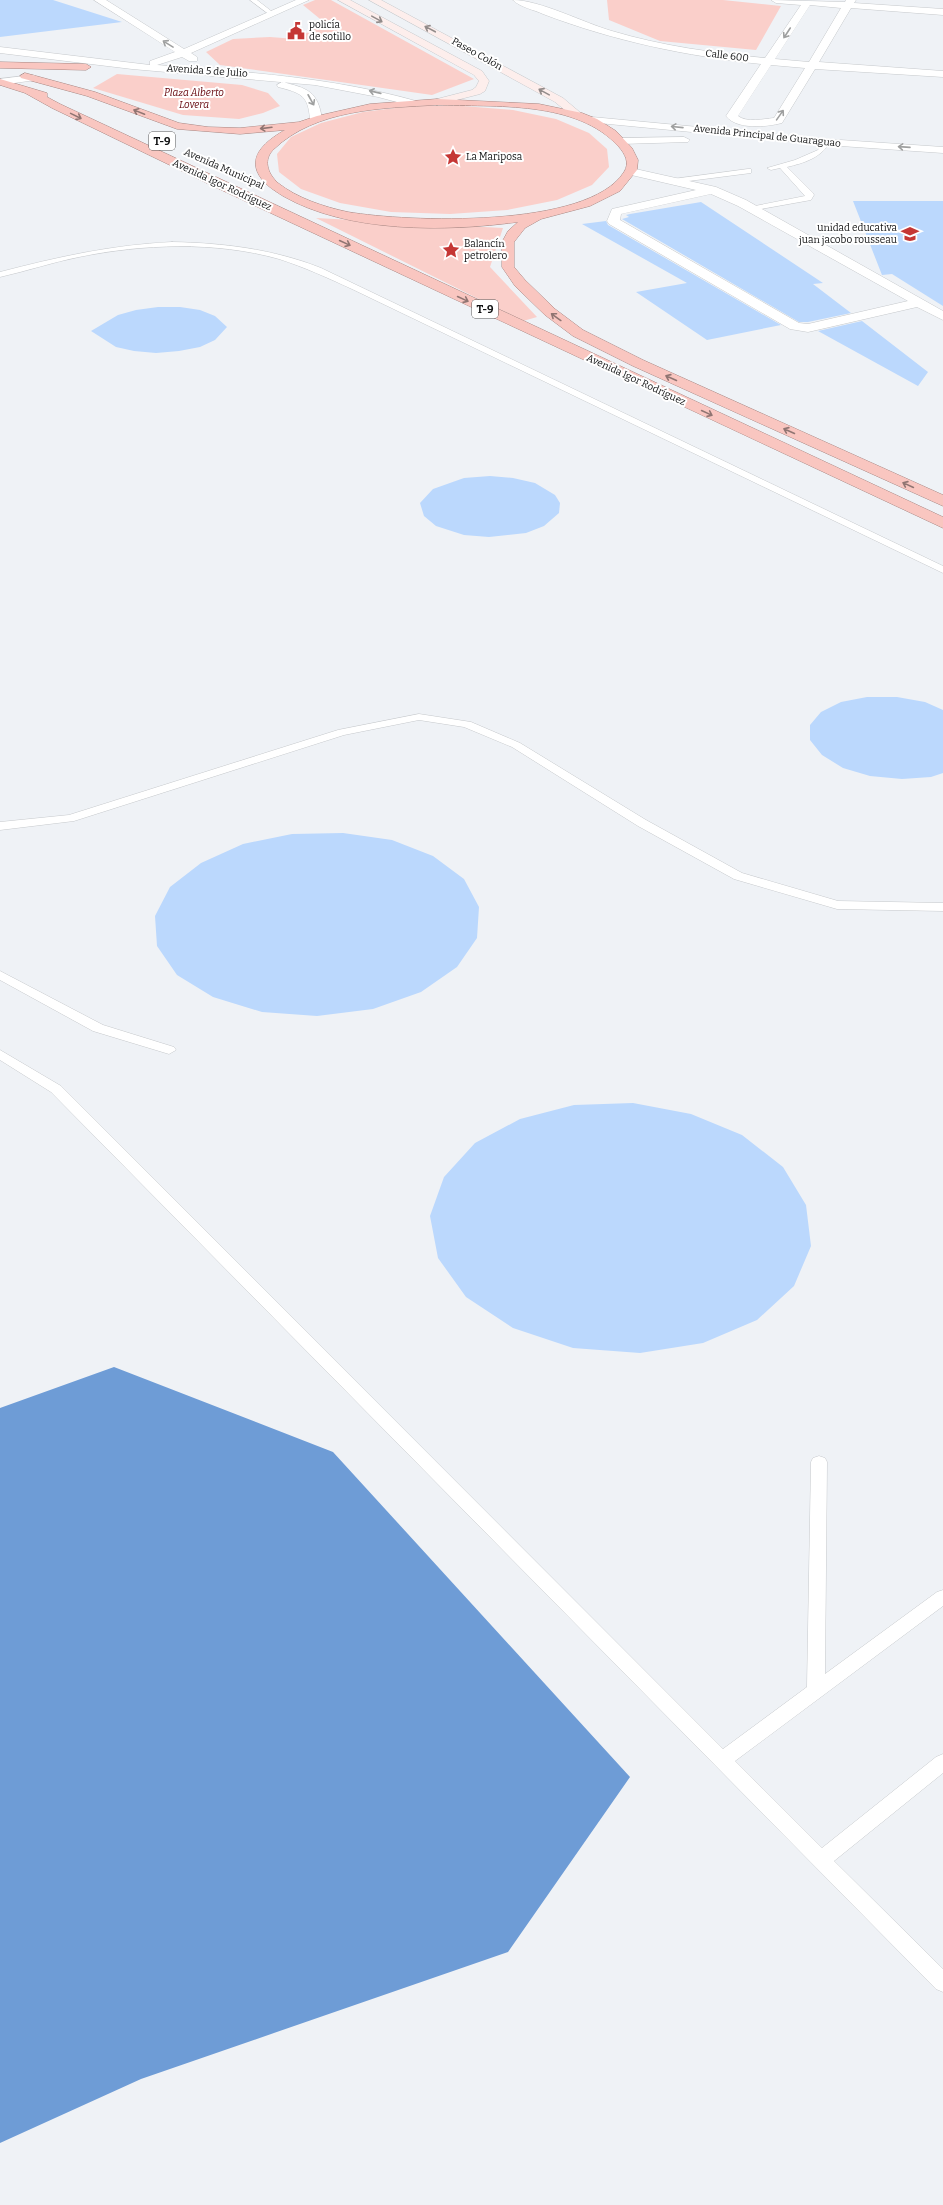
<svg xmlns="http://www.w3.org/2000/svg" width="943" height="2205" font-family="Bitter,serif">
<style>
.green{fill:#facfca}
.water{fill:#6e9cd6}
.building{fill:#bbd8fd}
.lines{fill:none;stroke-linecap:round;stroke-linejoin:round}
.lane-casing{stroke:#c6c9cc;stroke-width:1}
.street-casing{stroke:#c6c9cc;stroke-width:1}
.secondary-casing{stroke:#c6c9cc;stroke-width:1}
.highway-casing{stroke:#a78783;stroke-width:1}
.lane{fill:#fff;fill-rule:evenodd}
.street{fill:#fff;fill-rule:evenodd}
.secondary{fill:#fdeeec;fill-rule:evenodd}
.highway{fill:#f9c6c0;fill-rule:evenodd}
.oneway{stroke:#928b8a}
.oneway2{stroke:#9fa0a0}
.oneway3{stroke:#907572}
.labels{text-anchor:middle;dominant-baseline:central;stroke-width:4;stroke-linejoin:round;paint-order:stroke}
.far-poi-label{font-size:10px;fill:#101112;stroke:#fff;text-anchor:start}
.far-street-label{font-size:10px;fill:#101112;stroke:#fff}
.far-park-label{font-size:10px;font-style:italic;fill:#630007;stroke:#fff}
.shield{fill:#fff;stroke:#585859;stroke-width:1}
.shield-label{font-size:11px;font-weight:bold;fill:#101112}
</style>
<rect width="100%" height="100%" fill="#eff2f6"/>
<path class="green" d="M315 0H331L474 79 432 95 220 65 206 52 233 39 270 37 296 39 325 23 303 5Z
M607 0H723L781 6 756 50 660 41 609 20Z
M117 74 242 85 268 93 280 106 263 113 239 119 183 115 93 88Z
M411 106H463L513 110 556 119 589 133 607 149 609 167 592 185 557 200 507 210 450 214 391 212 340 203 301 189 279 172 277 154 291 137 321 123 363 112Z
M316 218 503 228 490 267 537 317 523 321Z"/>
<path class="water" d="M114 1367 333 1452 630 1777 508 1952 141 2079 0 2143V1408Z"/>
<path class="building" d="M0 0H53L122 22 0 37Z
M853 201H943V306L892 274 882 275Z
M701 202 823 283 813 284 851 313 808 322H799L622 219 629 217 626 215 630 214Z
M606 221 608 225 781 325 707 340 636 292 687 283 582 224Z
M158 307H180L200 310 215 316 227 327 215 340 200 347 179 351 156 353 134 351 116 347 91 331 118 315 136 310Z
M862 321 928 372 918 386 818 331Z
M490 476 513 478 535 483 555 495 560 503 559 513 544 526 526 533 489 537 464 535 436 526 424 516 420 503 433 489 464 478Z
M867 697H897L925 702 943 710V773L931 777 902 779 870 776 843 768 822 755 810 740V725L821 712 841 702Z
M343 833 392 840 433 856 464 879 479 907 477 938 457 967 421 992 373 1009 317 1016 262 1012 213 997 177 975 157 946 155 916 170 887 201 863 243 844 292 834Z
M633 1103 691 1114 742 1135 783 1167 806 1205 811 1246 794 1286 757 1320 703 1343 640 1353 573 1348 513 1328 466 1297 438 1258 430 1216 444 1177 475 1143 520 1119 574 1105Z"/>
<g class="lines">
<g class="lane-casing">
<path id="lane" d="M250 0H257L275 14 270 15Z
M823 140 830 142C821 158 804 163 787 167L813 193 814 195 811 200 750 211V207L805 196 780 168 771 170 767 168 795 160 818 150Z
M748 169H751V173L673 183 669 181 673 179Z
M172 242C223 243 273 249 321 268L943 566V573L352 289C328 278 304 267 279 259 215 241 143 244 79 257 53 262 27 271 0 277V272C58 257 111 245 172 242Z
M419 714 471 722 520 743 646 820 742 873 838 901 943 903V911L837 909 734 879 638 826 512 747 464 727 419 720 344 735 74 821 0 830V822L69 815 338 730Z
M0 971 103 1025 174 1047 176 1050 169 1054 93 1031 0 980Z
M0 1050 61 1086 723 1749 807 1687 811 1462 813 1458 819 1456 825 1458 827 1462 825 1674 937 1592 943 1590V1606L735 1761 822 1848 936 1757 943 1754V1773L834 1861 943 1969V1992L936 1989 51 1092 0 1060Z"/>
</g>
<g class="street-casing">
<path id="street" d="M94 0H106L184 49 296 0H309L191 53 197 57V61H189L182 57 157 65C245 72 331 77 416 101L417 103 412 106 378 97 315 85 132 69 0 53V47L150 65V61L175 52Z
M513 0C540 0 584 23 612 31 662 46 714 53 765 58L801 5 776 3 771 0 845 2 846 0H856L854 3 943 9V15L851 8 819 62 943 71V77L815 69 782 123C766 127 737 130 726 116L761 64C686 56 614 41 543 14 535 10 519 7 513 0ZM810 5 841 8 809 62 775 59ZM771 65 805 68 774 118C763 119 747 123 738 116Z
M32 75 36 76 37 78 36 80 0 85V79Z
M282 82C307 88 318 91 322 119L320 121 316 122 310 119C308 95 301 93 278 87L277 85Z
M592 117 826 139 943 147V153L826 145 588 122 586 120Z
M684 137 690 140 688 142 621 144 615 141 621 138Z
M631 168 716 187 746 200 943 311V320L917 307 808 332 790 329 609 224 607 221 612 209 696 190 627 174 625 172ZM711 194 738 206 908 301 808 324 799 323 620 220 621 214Z"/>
</g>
<g class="secondary-casing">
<path id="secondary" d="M338 0H350L482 71 489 81 485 91 480 94 437 105 433 104 432 102 433 100 472 90 476 87 479 81 474 75Z
M369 0H381L563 98 582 114 580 116H572L555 102Z"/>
</g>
<g class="highway-casing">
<path id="highway" d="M0 62 86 64 91 67 86 70 0 68Z
M25 73 95 92 179 123 208 127 240 128 299 122 317 116 370 104 437 99 539 104 582 113 597 119 616 131 632 148 638 160 637 170 620 191 590 206 541 219 525 228 514 242V267L525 280 555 309 583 330 643 360 943 495V506L633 366 573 336 545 315 515 286 502 267V242L508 231 518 222C446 232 347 233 283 196 272 189 262 183 257 171 250 152 271 138 285 130L240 134 177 129 87 96 21 78 20 76ZM437 105C495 107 577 100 619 147 625 154 630 163 624 172 588 229 407 222 348 212 324 207 297 198 278 183 267 173 263 159 274 149 316 109 383 108 437 105Z
M0 79 47 93V97L60 104 943 517V528L213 186 52 108 25 93 0 85Z"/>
</g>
<use href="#lane" class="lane"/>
<use href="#street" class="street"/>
<use href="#secondary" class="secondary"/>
<use href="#highway" class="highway"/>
</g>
<defs><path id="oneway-shaft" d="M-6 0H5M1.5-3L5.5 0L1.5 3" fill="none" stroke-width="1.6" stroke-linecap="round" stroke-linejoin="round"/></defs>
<g class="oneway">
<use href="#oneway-shaft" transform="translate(377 19) rotate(29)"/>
<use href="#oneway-shaft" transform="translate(430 29) rotate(-152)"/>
<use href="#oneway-shaft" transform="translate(544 92) rotate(-151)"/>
</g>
<g class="oneway2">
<use href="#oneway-shaft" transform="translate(787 33) rotate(123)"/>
<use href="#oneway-shaft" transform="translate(168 44) rotate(-148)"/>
<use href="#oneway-shaft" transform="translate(375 92) rotate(-167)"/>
<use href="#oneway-shaft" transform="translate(311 100) rotate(61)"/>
<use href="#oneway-shaft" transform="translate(780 115) rotate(-55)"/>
<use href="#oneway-shaft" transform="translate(677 127) rotate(-174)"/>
<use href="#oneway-shaft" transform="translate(904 147) rotate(-176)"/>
</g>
<g class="oneway3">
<use href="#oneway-shaft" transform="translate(139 112) rotate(-158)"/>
<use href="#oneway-shaft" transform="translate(76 116) rotate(26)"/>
<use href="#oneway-shaft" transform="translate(266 128) rotate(173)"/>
<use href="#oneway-shaft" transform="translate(345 243) rotate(25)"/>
<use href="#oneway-shaft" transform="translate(463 299) rotate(25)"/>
<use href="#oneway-shaft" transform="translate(556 317) rotate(-144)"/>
<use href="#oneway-shaft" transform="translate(671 378) rotate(-156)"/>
<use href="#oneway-shaft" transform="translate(707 413) rotate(25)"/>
<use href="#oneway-shaft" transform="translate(789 431) rotate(-156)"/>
<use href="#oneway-shaft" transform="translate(908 485) rotate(-155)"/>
</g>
<defs>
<g id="civic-bare" transform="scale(1.38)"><path d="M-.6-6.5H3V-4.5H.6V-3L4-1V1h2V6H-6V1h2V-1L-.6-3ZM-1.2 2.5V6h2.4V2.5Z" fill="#c53735" stroke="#fff" stroke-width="2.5" paint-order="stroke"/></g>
<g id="sight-bare" transform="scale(1.38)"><path d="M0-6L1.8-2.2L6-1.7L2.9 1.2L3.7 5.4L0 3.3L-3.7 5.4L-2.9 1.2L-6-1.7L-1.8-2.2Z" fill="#c53735" stroke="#fff" stroke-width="2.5" paint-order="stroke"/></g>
<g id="school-bare" transform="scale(1.38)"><path d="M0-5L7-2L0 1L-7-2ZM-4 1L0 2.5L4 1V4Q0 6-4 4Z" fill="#c53735" stroke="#fff" stroke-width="2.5" paint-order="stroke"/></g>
</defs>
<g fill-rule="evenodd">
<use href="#civic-bare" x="296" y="31"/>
<use href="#sight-bare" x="453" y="157"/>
<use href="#school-bare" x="910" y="234"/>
<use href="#sight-bare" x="451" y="250"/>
</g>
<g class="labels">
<g class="far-poi-label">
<text x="309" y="25">policía<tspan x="309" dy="12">de sotillo</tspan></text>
<text x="466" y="157">La Mariposa</text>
<text x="897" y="228" text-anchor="end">unidad educativa<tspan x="897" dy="12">juan jacobo rousseau</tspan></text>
<text x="464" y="244">Balancín<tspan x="464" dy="12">petrolero</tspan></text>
</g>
<g class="far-street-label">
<text transform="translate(477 54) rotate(29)">Paseo Colón</text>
<text transform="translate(727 56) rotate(7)">Calle 600</text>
<text transform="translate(207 71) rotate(4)">Avenida 5 de Julio</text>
<text transform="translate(767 136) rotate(6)">Avenida Principal de Guaraguao</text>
<text transform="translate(224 169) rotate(24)">Avenida Municipal</text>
<text transform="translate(222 185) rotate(25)">Avenida Igor Rodríguez</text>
<text transform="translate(636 380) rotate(25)">Avenida Igor Rodríguez</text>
</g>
<g class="far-park-label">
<text x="194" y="93">Plaza Alberto<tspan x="194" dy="12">Lovera</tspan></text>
</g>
<g class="shield">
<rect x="149" y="132" width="26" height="18" rx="3"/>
<rect x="472" y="300" width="26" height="18" rx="3"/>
</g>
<g class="shield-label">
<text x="162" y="141">T-9</text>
<text x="485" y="309">T-9</text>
</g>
</g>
</svg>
